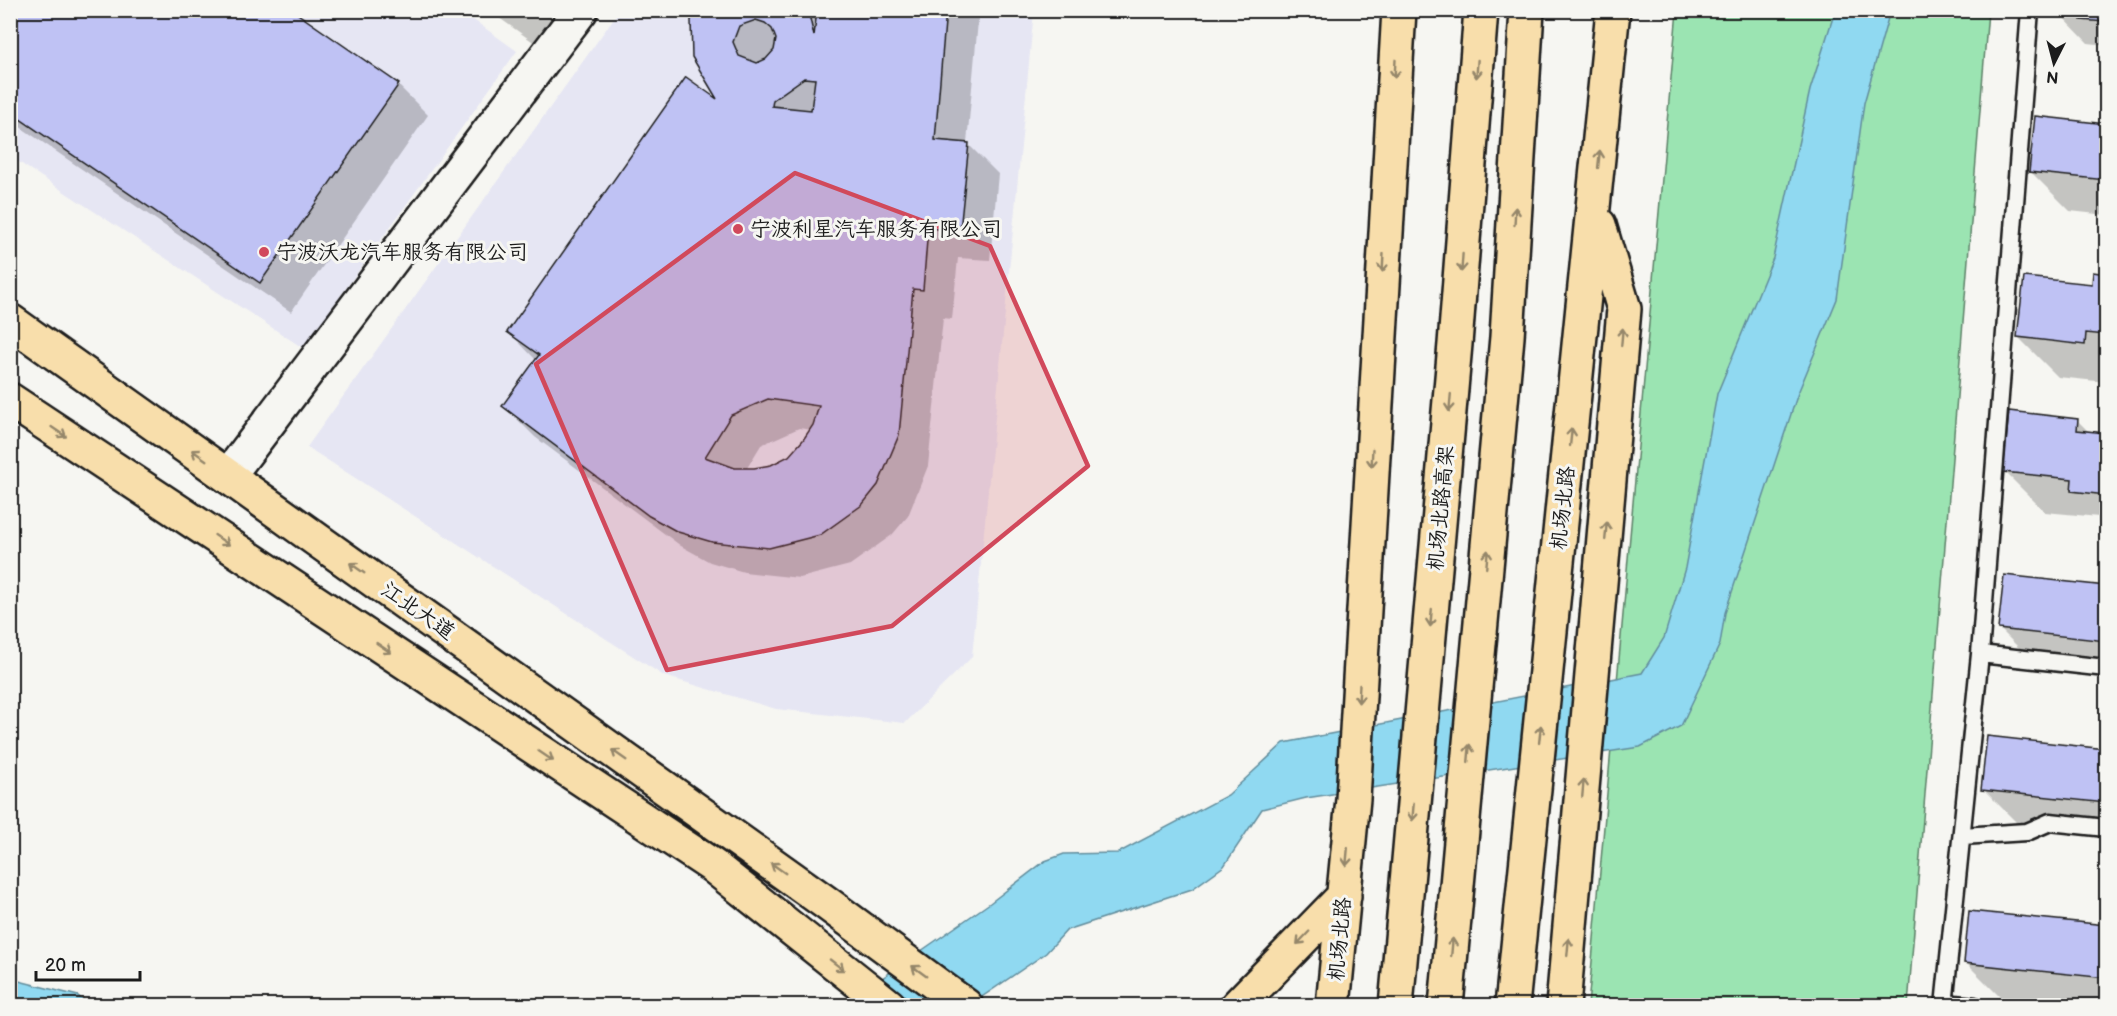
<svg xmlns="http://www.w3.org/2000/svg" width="2117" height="1016" font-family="'Balsamiq Sans','LXGW WenKai TC',sans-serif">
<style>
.built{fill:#e6e6f3}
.green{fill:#9be4b2;stroke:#5c8067;stroke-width:1.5}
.water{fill:#90d9f1;stroke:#628d9c;stroke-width:1.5}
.shadow{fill:#0003;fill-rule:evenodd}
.building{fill:#bfc2f4;stroke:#1c1c1c;stroke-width:1.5;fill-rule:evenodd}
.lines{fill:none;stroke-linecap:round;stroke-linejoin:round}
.service-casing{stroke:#1c1c1c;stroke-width:21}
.minor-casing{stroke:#1c1c1c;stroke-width:38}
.primary-casing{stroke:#1c1c1c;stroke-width:38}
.trunk-casing{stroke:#1c1c1c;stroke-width:38}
.service{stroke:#f6f6f2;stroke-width:16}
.minor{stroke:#f6f6f2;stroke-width:33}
.primary{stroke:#f8deab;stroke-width:33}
.trunk{stroke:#f8deab;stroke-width:33}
.oneway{stroke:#95876b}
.marked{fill:#d1495b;fill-opacity:0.2;stroke:#d1495b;stroke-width:4.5;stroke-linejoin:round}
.poi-dot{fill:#d1495b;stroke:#f6f6f2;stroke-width:2}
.labels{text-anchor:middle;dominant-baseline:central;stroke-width:6;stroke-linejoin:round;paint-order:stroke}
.poi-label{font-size:21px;fill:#1c1c1c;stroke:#f6f6f2;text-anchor:start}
.street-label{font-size:21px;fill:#1c1c1c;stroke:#f6f6f2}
</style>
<rect width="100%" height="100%" fill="#f6f6f2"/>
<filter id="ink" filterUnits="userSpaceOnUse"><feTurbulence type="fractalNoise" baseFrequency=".0167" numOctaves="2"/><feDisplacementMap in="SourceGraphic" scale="12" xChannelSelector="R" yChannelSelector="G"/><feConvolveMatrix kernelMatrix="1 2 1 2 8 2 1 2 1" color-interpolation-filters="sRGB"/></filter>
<g filter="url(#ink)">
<path class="built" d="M10 11H461L517 51 303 348 11 157Z
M619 11H1034L972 657 905 723 776 709 664 676 307 447Z"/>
<path class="green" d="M1677 11H1988L1908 1005 1588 1006Z"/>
<path class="water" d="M1835 11H1890L1864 103 1837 299 1798 393 1725 613 1720 644 1681 726 1640 747 1306 798 1262 809 1224 866 1192 889 1067 930 1046 953 970 1005 842 1006 990 903 1045 861 1064 854 1118 853 1228 795 1284 743 1642 673 1664 638 1685 568 1717 394 1773 258 1810 90Z
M11 979 78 996 88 1005H11Z"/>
<path class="shadow" d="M10 10 398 85 428 115 291 312 10 120Z
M488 10H564L539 46Z
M697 10H810L817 18 818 10H979L967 143 998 174 990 260 958 258 952 319 943 318 928 466 908 516 892 535 850 565 800 578 744 572 710 562 681 546 535 437 504 406 537 361 509 332 721 104ZM799 428 812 430 790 457 771 467 747 468 761 445Z
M2056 10H2106V45L2088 43Z
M2036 118 2106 125V215L2070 211 2030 171Z
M2095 274 2106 275V382L2058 377 2018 337 2093 286Z
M2078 421 2090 433 2106 435V524L2099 517 2045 512 2005 472Z
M2005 576 2106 587V676L2040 669 2000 629Z
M1988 738 2106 751V838L2023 829 1983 789Z
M1971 913 2106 927V1006L2006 1003 1966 963Z"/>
<path class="building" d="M10 10H292L399 84 260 283 10 112Z
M696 10H808L814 36 817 10H946L935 140 969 143 960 231 928 228 923 290 913 289 899 435 878 485 862 505 820 535 769 548 712 542 678 532 649 516 502 406 539 355 507 332 686 77 717 99 692 57 691 20ZM756 20 765 23 772 29 776 39 774 50 766 59 757 63 739 56 733 42 739 26ZM804 78 815 79 811 110 772 106 773 100ZM768 399 819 406 813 425 803 440 789 456 771 465 754 468H735L705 457 731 415Z
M2082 10H2106V22L2081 20Z
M2035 116 2106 124V180L2029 172Z
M2093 272 2106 274V335L2086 333 2085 345 2017 337 2024 277 2092 284Z
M2009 411 2078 419 2077 430 2106 433V495L2071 491 2072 479 2003 472Z
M2004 575 2106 586V641L1998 629Z
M1987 736 2106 749V803L1981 790Z
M1969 911 2106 925V978L1964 963Z"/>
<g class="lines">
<g class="service-casing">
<path id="service" d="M1980 654 2106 668
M1962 836 2027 832 2050 822 2106 828
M1945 1003 1975 1006
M1944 1006 1980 654 2030 10"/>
</g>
<g class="minor-casing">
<path id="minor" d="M228 476 581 10"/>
</g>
<g class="primary-casing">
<path id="primary" d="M10 321 825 902 966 1006
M10 400 713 866 889 1006
M1237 1006 1344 896
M1333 1006 1353 799 1399 10
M1512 1006 1613 10
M1563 1006 1624 309 1599 225"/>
</g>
<g class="trunk-casing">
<path id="trunk" d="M1396 1006 1455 344 1481 10
M1446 1006 1507 337 1527 10"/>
</g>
<use href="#service" class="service"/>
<use href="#minor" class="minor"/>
<use href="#primary" class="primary"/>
<use href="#trunk" class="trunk"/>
</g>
<defs><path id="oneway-shaft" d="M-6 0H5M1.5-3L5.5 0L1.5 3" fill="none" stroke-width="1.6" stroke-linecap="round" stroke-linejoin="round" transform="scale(1.5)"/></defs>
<g class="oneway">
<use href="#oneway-shaft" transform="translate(1395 69) rotate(93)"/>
<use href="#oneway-shaft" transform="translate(1477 69) rotate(94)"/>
<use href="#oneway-shaft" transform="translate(1599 159) rotate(-84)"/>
<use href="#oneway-shaft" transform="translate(1515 216) rotate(-87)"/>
<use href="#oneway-shaft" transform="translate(1383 263) rotate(93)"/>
<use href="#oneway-shaft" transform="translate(1462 263) rotate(94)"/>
<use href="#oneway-shaft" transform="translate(1622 337) rotate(-85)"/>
<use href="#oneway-shaft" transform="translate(1450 403) rotate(95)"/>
<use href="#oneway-shaft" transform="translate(59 432) rotate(34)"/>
<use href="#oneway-shaft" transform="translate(1571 437) rotate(-84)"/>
<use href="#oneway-shaft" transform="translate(199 455) rotate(-145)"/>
<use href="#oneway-shaft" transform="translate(1372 458) rotate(93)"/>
<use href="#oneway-shaft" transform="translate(1606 531) rotate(-85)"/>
<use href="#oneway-shaft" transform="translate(222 540) rotate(34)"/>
<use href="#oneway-shaft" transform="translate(1487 559) rotate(-85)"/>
<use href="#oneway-shaft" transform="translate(357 568) rotate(-145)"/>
<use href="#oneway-shaft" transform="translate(1431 618) rotate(95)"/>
<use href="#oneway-shaft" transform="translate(384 648) rotate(34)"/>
<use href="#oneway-shaft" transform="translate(1359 694) rotate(93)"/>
<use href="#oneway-shaft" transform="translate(1540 734) rotate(-84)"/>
<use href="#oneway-shaft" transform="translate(1469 753) rotate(-85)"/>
<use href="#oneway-shaft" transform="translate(619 755) rotate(-145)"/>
<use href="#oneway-shaft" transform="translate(546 756) rotate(34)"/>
<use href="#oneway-shaft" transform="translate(1583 788) rotate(-85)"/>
<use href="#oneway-shaft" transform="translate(1413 812) rotate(95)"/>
<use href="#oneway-shaft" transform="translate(1347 857) rotate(95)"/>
<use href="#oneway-shaft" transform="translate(778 868) rotate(-145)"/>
<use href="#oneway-shaft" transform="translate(1303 938) rotate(134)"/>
<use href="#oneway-shaft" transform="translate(1452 947) rotate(-85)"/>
<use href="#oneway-shaft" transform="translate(1568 947) rotate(-85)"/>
<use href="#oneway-shaft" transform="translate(837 965) rotate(38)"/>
<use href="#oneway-shaft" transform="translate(919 971) rotate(-144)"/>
</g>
</g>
<path class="marked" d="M795 173 990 246 1088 466 892 626 667 670 536 364Z"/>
<g class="poi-dot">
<circle cx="738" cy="229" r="6"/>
<circle cx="264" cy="252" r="6"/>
</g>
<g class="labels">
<g class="poi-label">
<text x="750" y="229">宁波利星汽车服务有限公司</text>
<text x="276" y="252">宁波沃龙汽车服务有限公司</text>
</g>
<g class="street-label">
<text transform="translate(1441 508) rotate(-85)">机场北路高架</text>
<text transform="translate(1563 508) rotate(-84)">机场北路</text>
<text transform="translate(418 611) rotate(35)">江北大道</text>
<text transform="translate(1340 939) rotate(-85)">机场北路</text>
</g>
</g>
<rect width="2117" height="1016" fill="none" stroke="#f6f6f2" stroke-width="36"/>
<rect x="18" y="18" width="2081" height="980" fill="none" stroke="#1c1c1c" stroke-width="2" filter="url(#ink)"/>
<g transform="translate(2054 63) rotate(186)" stroke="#f6f6f2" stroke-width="4.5" paint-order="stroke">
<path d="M0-4.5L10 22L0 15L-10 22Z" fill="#1c1c1c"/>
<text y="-9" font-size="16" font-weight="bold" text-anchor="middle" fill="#1c1c1c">N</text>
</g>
<path d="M36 971v9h104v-9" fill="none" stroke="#1c1c1c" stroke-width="3"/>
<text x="45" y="971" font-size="18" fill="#1c1c1c" stroke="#f6f6f2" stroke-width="4.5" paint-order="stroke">20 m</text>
</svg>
